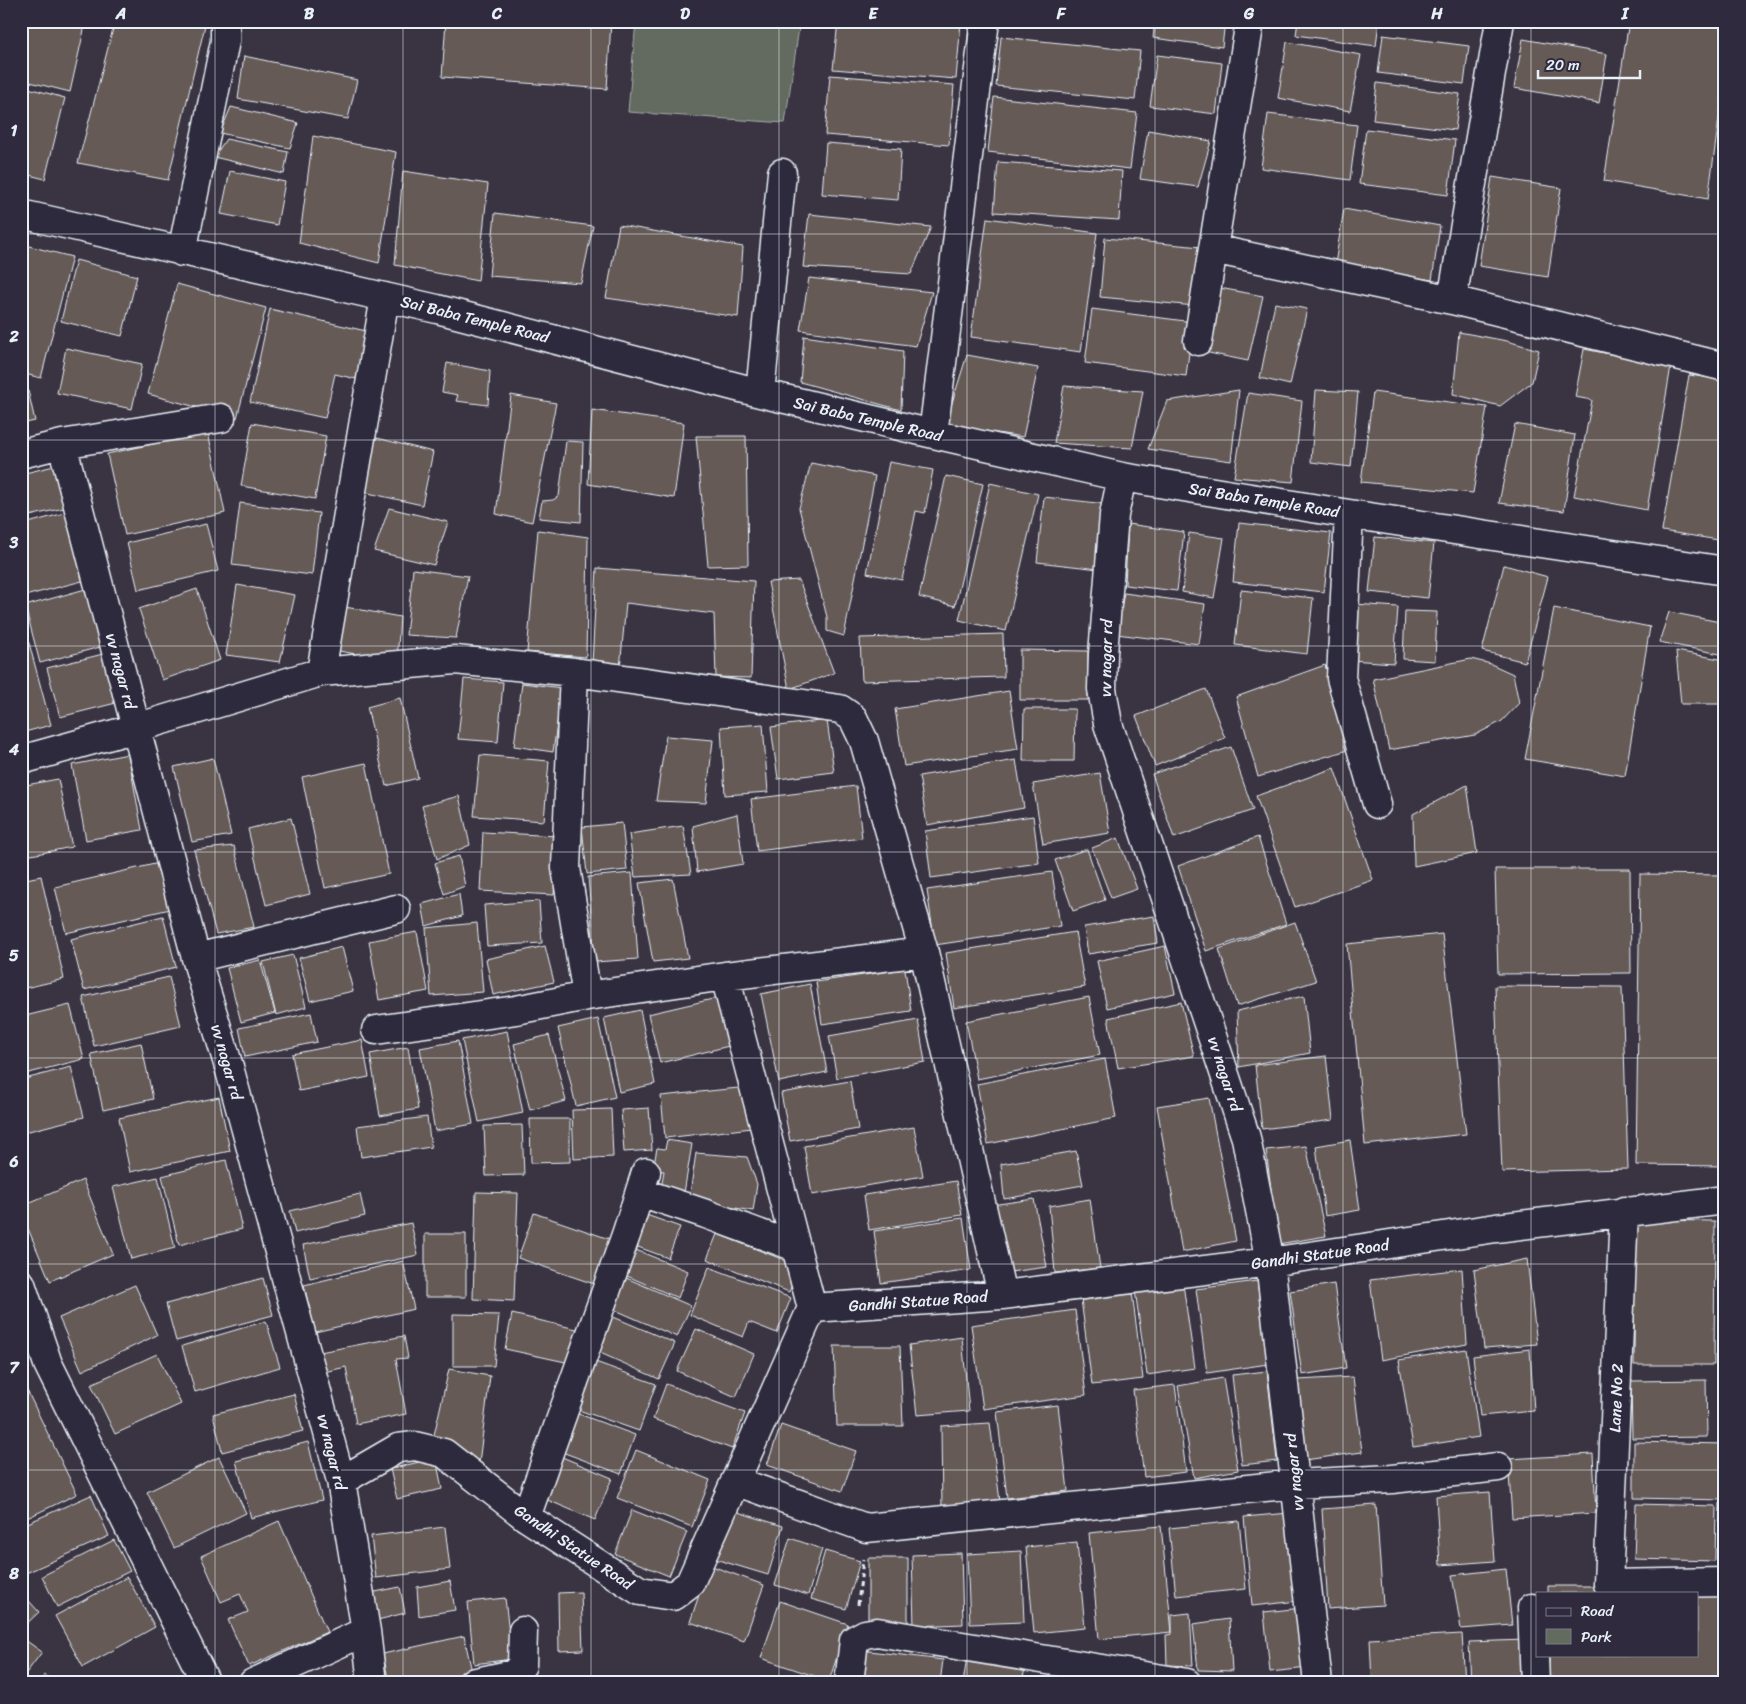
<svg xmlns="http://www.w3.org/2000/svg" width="1746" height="1704" font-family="Sriracha,sans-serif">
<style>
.green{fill:#636b5f;stroke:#a6aeac}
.building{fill:#665a56;stroke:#e8f1f8}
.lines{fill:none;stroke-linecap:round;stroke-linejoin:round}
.minor-casing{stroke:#e8f1f8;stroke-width:31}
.path{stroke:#e8f1f8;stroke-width:3;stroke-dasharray:5 4;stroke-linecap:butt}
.minor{stroke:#2f2a3d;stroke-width:28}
.grid{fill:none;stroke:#e8f1f8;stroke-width:1;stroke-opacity:0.55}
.labels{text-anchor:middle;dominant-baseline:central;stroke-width:5;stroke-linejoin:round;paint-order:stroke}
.street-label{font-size:16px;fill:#e8f1f8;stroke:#2f2a3d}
.neatline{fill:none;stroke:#e8f1f8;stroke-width:2}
.grid-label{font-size:16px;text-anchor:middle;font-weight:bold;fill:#e8f1f8}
</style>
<rect width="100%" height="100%" fill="#3a3442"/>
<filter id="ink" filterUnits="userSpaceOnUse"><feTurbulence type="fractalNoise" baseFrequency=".02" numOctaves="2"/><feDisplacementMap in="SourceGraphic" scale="10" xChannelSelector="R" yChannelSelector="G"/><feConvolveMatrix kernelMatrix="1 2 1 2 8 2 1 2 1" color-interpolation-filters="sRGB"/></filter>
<g filter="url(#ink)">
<path class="green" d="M636 21H800L785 123 628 112Z"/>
<path class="building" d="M21 21H86L70 92 22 80Z
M115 21H206L168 180 78 163Z
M446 21H611L607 89 442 77Z
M838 21 961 22 956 79 833 69Z
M1073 21H1104V25Z
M1155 21H1225L1222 47 1153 38Z
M1298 21H1379L1376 46 1296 35Z
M1629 21H1725V74L1708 199 1604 181Z
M1383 35 1469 46 1464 84 1378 73Z
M1001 37 1140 51 1135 100 996 86Z
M1523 39 1607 54 1599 103 1514 88Z
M1287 42 1361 55 1350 111 1278 98Z
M1157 55 1222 63 1216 114 1150 106Z
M244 56 357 80 348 119 238 99Z
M830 75 954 85 949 145 825 135Z
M1377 83 1460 94 1455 130 1373 120Z
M21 86 65 98 45 179 21 173Z
M994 97 1137 113 1130 169 988 152Z
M231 107 298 123 290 148 220 133Z
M1268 114 1357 125 1350 180 1261 168Z
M1366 129 1455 140 1448 195 1359 184Z
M1148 130 1211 141 1198 187 1140 179Z
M313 136 396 152 379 263 299 243Z
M226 139 288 152 284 174 214 157Z
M826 143 901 149 898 200 822 194Z
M1725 150V294H1723Z
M998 162 1122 171 1119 220 994 212Z
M230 171 285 182 277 225 221 214Z
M403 171 488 184 478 281 395 265Z
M1492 177 1561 188 1548 277 1479 266Z
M1344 209 1440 226 1432 280 1335 264Z
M495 213 593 226 581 283 489 276Z
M809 214 931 227 911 274 803 267Z
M987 218 1097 233 1081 352 971 337Z
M619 225 743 247 738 317 606 298Z
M1105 238 1201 247 1195 306 1100 297Z
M21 244 72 257 41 378 21 373Z
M76 260 137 276 122 336 61 321Z
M809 278 932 292 916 346 800 330Z
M177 284 266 308 237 418 148 394Z
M1214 287 1263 296 1248 361 1204 352Z
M1275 303 1307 309 1290 385 1260 378Z
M270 309 366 331 356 379 335 374 325 418 250 402Z
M1092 309 1193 322 1186 376 1085 363Z
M1459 332 1507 341 1539 350 1532 382 1500 406 1453 394Z
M804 336 903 351 901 410 800 382Z
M66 348 142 364 132 409 57 393Z
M1584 349 1671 366 1647 510 1574 496 1592 400 1575 397Z
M967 355 1038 368 1023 437 945 425Z
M447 363 490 371 488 405 456 401 458 395 442 392Z
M1689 375 1725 380V541L1662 531Z
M27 386 35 421 21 424V387Z
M1064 386 1143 391 1132 448 1054 443Z
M1239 390 1231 461 1148 449 1167 401Z
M1316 390 1358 392 1351 467 1311 462Z
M1373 392 1487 407 1473 493 1361 482Z
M1248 393 1302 401 1293 482 1234 477Z
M511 395 556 403 532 522 496 514Z
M592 410 684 423 674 498 588 484Z
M252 423 326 436 315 499 241 486Z
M1515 424 1575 435 1564 511 1499 503Z
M208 432 225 513 125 535 107 454Z
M696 436H746L748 565 708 566Z
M373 437 433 452 422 505 359 491Z
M566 441 583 442 581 522 539 518 542 501 553 500 559 496Z
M889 462 933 470 925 513 916 511 902 580 867 573Z
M811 463 875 476 844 636 827 631V617L799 508Z
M58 465 68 507 21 518V474Z
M946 476 983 484 955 606 919 597Z
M990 483 1038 494 1006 631 959 620Z
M1044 497 1106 504 1099 569 1037 562Z
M240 503 319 513 312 575 232 565Z
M389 508 448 522 434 565 374 551Z
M68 512 86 580 21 597V525Z
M1239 523 1331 533 1324 592 1233 582Z
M206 524 218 571 138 590 127 543Z
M1128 524 1184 532 1177 591 1125 585Z
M538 530 588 537 586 657 527 652Z
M1189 533 1224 538 1214 598 1182 592Z
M1375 537 1434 543 1428 598 1369 592Z
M1504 565 1548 577 1525 662 1482 651Z
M597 568 754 581 751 678 716 677 714 614 626 603 620 669 592 665Z
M413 569 468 576 456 638 406 635Z
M799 580 834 673 789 689 768 582Z
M237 585 295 595 280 662 226 655Z
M89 588 104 646 40 663 25 606Z
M197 589 220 660 162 680 139 609Z
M1241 590 1313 598 1307 654 1235 645Z
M1124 593 1205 604 1199 644 1116 634Z
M1354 604 1398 607 1394 663 1350 660Z
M345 607 400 617 397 661 333 650Z
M1554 608 1650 627 1625 776 1525 759Z
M1405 611 1437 612 1435 661 1403 659Z
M1669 612 1725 623V655L1659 642Z
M26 632 51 725 21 733V634Z
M1003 634 1004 677 862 681 860 638Z
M1020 650 1088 651V700H1020Z
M1676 651 1725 660V704H1681Z
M103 654 116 703 60 717 47 668Z
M1471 659 1491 664 1513 674 1519 703 1502 721 1475 735 1389 750 1373 679Z
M1325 665 1351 749 1258 777 1236 697Z
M464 679 503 682 498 742 458 739Z
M522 683 562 688 553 752 514 746Z
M1206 689 1225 738 1155 766 1136 716Z
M1009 691 1018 749 904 766 895 709Z
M400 698 418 778 386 786 367 707Z
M1024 709H1075L1074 761H1023Z
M827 720 834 772 778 779 771 727Z
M763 724 768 792 725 795 721 727Z
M666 736 713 740 706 803 656 801Z
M1231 747 1253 810 1174 838 1152 774Z
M128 754 142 830 86 840 72 765Z
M480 755 549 761 544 821 474 816Z
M213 758 231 835 192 842 174 767Z
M1016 760 1024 808 927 825 919 776Z
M366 763 389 874 325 888 302 777Z
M1334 768 1373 880 1295 907 1256 796Z
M1100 773 1110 833 1043 844 1033 784Z
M58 779 72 847 21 857V786Z
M1467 785 1477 853 1414 866 1413 814Z
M856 786 862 838 757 851 751 799Z
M459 796 470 845 437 859 422 806Z
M737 814 743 864 697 872 693 826Z
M1033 816 1039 863 931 878 925 831Z
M291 818 310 894 266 905 248 829Z
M622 823 627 870 587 874 582 827Z
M683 826 691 874 635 877 629 834Z
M483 832 557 836 554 895 480 891Z
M1258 837 1286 924 1206 951 1178 866Z
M1118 838 1137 889 1111 898 1092 848Z
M234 846 254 927 216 934 194 850Z
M1087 849 1105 900 1073 911 1055 860Z
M459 856 465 886 444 894 435 863Z
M159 863 170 909 66 933 55 887Z
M1495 869H1630L1631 973 1498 974Z
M1052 872 1060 926 935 945 927 890Z
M632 873 638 959 595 962 588 877Z
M1640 874 1725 875V1166L1636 1165Z
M41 876 64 979 21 989V880Z
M673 879 688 958 653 962 639 883Z
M459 894 462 916 426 926 422 904Z
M539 901 542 943 487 946 484 905Z
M163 916 176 967 84 990 71 939Z
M1154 916 1158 943 1088 954 1084 927Z
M1295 922 1316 981 1237 1006 1219 949Z
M477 923 483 992 431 996 426 928Z
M417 932 428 991 379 1000 369 941Z
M1075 932 1085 987 954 1008 946 953Z
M1442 934 1466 1134 1365 1145 1347 944Z
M545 946 554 982 493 995 486 959Z
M1165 946 1175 993 1107 1008 1097 961Z
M342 947 353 991 310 1001 299 958Z
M293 955 306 1007 276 1015 263 962Z
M260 960 275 1013 241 1022 227 968Z
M905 969 911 1011 822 1024 816 982Z
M169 977 181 1026 94 1046 83 997Z
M810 984 827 1072 779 1082 761 994Z
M1495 986 1622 987 1628 1169 1502 1172Z
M1304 996 1310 1053 1239 1067 1237 1011Z
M1089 997 1100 1055 977 1079 966 1021Z
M717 998 729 1046 660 1063 648 1014Z
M1181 1002 1194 1056 1118 1068 1108 1018Z
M70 1005 84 1059 21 1075V1017Z
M640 1010 655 1084 619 1092 604 1018Z
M311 1013 317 1042 245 1057 239 1028Z
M598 1019 615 1097 576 1106 558 1028Z
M918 1020 925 1062 837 1078 829 1036Z
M507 1031 523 1113 479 1122 462 1040Z
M549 1035 566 1101 530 1110 514 1044Z
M362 1040 369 1077 299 1091 292 1054Z
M458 1041 473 1124 435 1131 420 1048Z
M141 1043 153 1099 103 1110 91 1054Z
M408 1047 418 1109 380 1116 370 1054Z
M1326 1056 1333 1120 1262 1129 1255 1065Z
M1105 1059 1116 1118 988 1144 977 1084Z
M71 1067 84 1117 21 1133V1080Z
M850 1081 858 1129 790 1141 781 1093Z
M748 1087 752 1128 665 1138 661 1096Z
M219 1097 230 1151 130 1172 119 1118Z
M1209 1098 1236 1241 1182 1252 1157 1106Z
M649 1108 652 1150 624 1152 621 1110Z
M611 1109 613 1157 574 1159 572 1110Z
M427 1117 431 1147 361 1157 357 1126Z
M530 1119H570V1162L531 1163Z
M522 1125 524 1175 486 1176 484 1126Z
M914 1127 923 1176 812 1195 804 1146Z
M667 1140 692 1144 684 1193 661 1189 664 1171 653 1170 657 1148 665 1149Z
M1350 1140 1360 1210 1325 1216 1316 1146Z
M1306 1146 1326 1236 1278 1244 1266 1150Z
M1076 1151 1083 1185 1004 1199 1001 1164Z
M696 1153 747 1157 757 1184 753 1211 689 1200Z
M226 1160 242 1229 179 1245 162 1176Z
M158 1177 175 1248 131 1259 113 1187Z
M83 1180 113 1254 50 1281 21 1212V1206Z
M956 1181 962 1215 869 1230 864 1195Z
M476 1192 518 1193 514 1301 473 1299Z
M360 1194 365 1216 295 1233 290 1211Z
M1034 1199 1047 1267 1010 1272 991 1205Z
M1090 1199 1100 1268 1055 1273 1049 1206Z
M638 1212 680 1227 668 1258 627 1243Z
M1721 1212H1725V1372H1723Z
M534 1213 615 1241 600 1286 518 1258Z
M963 1218 971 1270 881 1283 874 1231Z
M1635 1220 1715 1221 1714 1365H1634Z
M411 1223 418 1255 310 1278 303 1245Z
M425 1234H466V1297H425Z
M717 1234 800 1266 789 1292 707 1259Z
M626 1246 688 1271 678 1298 618 1272Z
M1527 1259 1537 1344 1484 1348 1474 1270Z
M403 1261 414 1309 315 1332 304 1285Z
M709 1267 791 1298 777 1333 749 1322 743 1337 690 1315Z
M1462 1269 1467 1344 1381 1360 1370 1280Z
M617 1274 691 1306 677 1337 604 1305Z
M263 1278 273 1315 176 1341 166 1304Z
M1257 1281 1268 1364 1207 1373 1196 1289Z
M1183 1284 1195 1368 1147 1375 1135 1290Z
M1334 1284 1346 1368 1302 1375 1290 1291Z
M135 1285 157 1335 82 1371 59 1318Z
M1132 1292 1143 1379 1092 1385 1081 1299Z
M1075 1310 1086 1395 983 1409 971 1325Z
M604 1313 675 1343 659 1379 589 1348Z
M453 1314 499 1315 494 1366H453Z
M512 1314 585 1331 575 1364 505 1349Z
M266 1321 280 1367 195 1392 182 1346Z
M696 1329 754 1354 736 1397 677 1371Z
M404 1336 408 1358 396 1359 406 1414 356 1424 346 1367 324 1372 320 1352Z
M962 1337 969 1411 917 1415 909 1345Z
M834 1346H900L903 1426H837Z
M1466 1349 1479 1437 1413 1447 1399 1360Z
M1530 1349 1534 1411 1480 1416 1473 1356Z
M157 1354 181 1404 115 1434 91 1384Z
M590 1360 656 1384 639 1431 573 1408Z
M449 1369 490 1376 479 1463 432 1444Z
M1267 1371 1277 1461 1242 1465 1232 1375Z
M1353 1377 1362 1452 1305 1460 1298 1380Z
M21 1378 77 1494 21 1521Z
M1223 1378 1238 1470 1194 1478 1178 1386Z
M1706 1380 1707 1437 1632 1438 1631 1381Z
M666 1384 745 1413 732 1449 653 1419Z
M1175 1385 1186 1472 1144 1477 1133 1390Z
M1722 1385H1725V1437H1722Z
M294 1394 303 1431 222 1452 213 1414Z
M1058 1405 1068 1491 1007 1498 997 1412Z
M568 1410 635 1435 621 1474 554 1449Z
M990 1423 1001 1509 942 1513 941 1426Z
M781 1425 856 1451 842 1491 767 1465Z
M308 1442 322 1500 251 1518 236 1461Z
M1634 1442 1725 1444V1500L1634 1498Z
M636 1450 710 1480 692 1527 617 1498Z
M555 1454 612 1478 595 1520 538 1496Z
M1593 1454 1596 1513 1512 1518 1508 1459Z
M219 1457 246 1513 174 1548 147 1492Z
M436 1458 442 1489 397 1499 390 1469Z
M1490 1492 1495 1561 1440 1565 1436 1496Z
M91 1495 109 1536 26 1573 21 1563V1526Z
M1720 1503 1725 1504V1565H1718Z
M1636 1504 1716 1506 1715 1561 1634 1559Z
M1376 1505 1383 1605 1328 1609 1322 1509Z
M632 1510 687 1532 669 1576 615 1554Z
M731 1510 783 1526 768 1575 715 1559Z
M1290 1513 1298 1601 1252 1606 1244 1517Z
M279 1521 327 1632 249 1666 228 1620 248 1612 240 1594 221 1602 201 1556Z
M1239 1521 1246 1589 1176 1596 1169 1528Z
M1161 1526 1172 1632 1099 1639 1089 1533Z
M445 1527 450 1569 376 1578 371 1536Z
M790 1538 822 1549 808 1595 775 1585Z
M114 1540 130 1571 57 1607 42 1576Z
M1077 1542 1085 1628 1034 1633 1026 1547Z
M825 1551 860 1561 846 1609 811 1599Z
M1021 1551 1024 1622 970 1624 967 1554Z
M961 1553 963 1624 914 1626 912 1555Z
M868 1558H908V1623H868Z
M709 1565 764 1585 744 1641 690 1622Z
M1506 1569 1512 1625 1461 1629 1452 1575Z
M127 1577 155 1627 83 1667 55 1616Z
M450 1581 455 1610 419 1616 417 1587Z
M1548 1586H1725V1683H1549V1655H1697V1593H1548Z
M400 1587 405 1613 370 1622 365 1594Z
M21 1592 39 1612 21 1629Z
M581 1592 583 1650 559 1651 558 1593Z
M505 1598 512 1659 474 1664 468 1602Z
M780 1601 848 1624 829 1681 761 1658Z
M1302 1608 1308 1668 1270 1672 1264 1612Z
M1190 1613 1193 1666 1167 1665 1166 1635 1172 1634V1615Z
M1229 1619 1232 1671 1198 1670 1193 1624Z
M1462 1634 1465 1683H1372L1370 1639Z
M464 1636 473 1676 442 1683H389L383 1654Z
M21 1637 42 1652 21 1680Z
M1525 1640 1527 1683H1471L1469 1642Z
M861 1650 943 1660 940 1683H857Z
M967 1658 1025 1668 1022 1683H963Z
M44 1675 58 1683H40Z"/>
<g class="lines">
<g class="minor-casing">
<path id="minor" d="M21 214 437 309 760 393 933 434 1122 477 1349 514 1725 571
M1213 249 1452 300 1725 367
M182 252 225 41V21
M1452 300 1500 21
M1198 341 1250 21
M760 393 782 173
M933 434 985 21
M62 444 196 958 229 1067 341 1481 366 1631 372 1683
M21 454 62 444 221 418
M1122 477 1114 515 1103 654 1102 689 1108 724 1246 1138 1270 1262 1318 1683
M1349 514 1341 678 1377 804
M321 672 385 297
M574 672 566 868 587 996
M21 760 136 728 321 672 455 660 574 672 840 709 853 718 864 741 924 952 1002 1295
M196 958 396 909
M725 976 812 1308
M376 1030 516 1010 587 996 725 976 924 952
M640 1192 706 1214 796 1247
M1624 1211 1608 1584 1725 1582
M21 1284 48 1364 206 1683
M341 1481 398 1448 415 1446 444 1453 526 1517 640 1591 673 1596 690 1583 812 1308 1002 1295 1270 1262 1496 1228 1725 1200
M735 1481 866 1528 1295 1484 1392 1479 1498 1467
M526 1517 627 1232 646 1172
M1532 1608 1535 1683
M253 1683 366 1631
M472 1683 514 1674 522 1665 523 1631
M849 1683 854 1640 865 1634 877 1632 1187 1683"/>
</g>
<path class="path" d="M858 1605 863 1559"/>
<use href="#minor" class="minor"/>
</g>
</g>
<path class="grid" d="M215 21V1683M403 21V1683M591 21V1683M779 21V1683M967 21V1683M1155 21V1683M1343 21V1683M1531 21V1683M21 234H1725M21 440H1725M21 646H1725M21 852H1725M21 1058H1725M21 1264H1725M21 1470H1725"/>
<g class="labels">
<g class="street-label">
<text transform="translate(475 319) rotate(14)">Sai Baba Temple Road</text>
<text transform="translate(868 419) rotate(13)">Sai Baba Temple Road</text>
<text transform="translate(1264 500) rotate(9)">Sai Baba Temple Road</text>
<text transform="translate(1106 658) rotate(-89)">vv nagar rd</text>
<text transform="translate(121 671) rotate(75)">vv nagar rd</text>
<text transform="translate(227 1062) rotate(74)">vv nagar rd</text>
<text transform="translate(1225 1074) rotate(72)">vv nagar rd</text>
<text transform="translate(1320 1254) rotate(-8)">Gandhi Statue Road</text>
<text transform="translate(918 1301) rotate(-4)">Gandhi Statue Road</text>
<text transform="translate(1616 1398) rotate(-88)">Lane No 2</text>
<text transform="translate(332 1452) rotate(76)">vv nagar rd</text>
<text transform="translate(1294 1472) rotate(-96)">vv nagar rd</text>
<text transform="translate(574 1547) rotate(34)">Gandhi Statue Road</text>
</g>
</g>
<rect width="1746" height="1704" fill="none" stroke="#2f2a3d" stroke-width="55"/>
<rect x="1536" y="1592" width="162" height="65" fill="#2f2a3d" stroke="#797a88"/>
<rect x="1546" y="1608" width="25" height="8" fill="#2f2a3d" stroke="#797a88"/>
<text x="1581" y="1616" font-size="15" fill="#e8f1f8">Road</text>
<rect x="1546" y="1629" width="25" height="15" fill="#636b5f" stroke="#797a88"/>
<text x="1581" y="1642" font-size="15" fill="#e8f1f8">Park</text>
<path d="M1538 70v8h102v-8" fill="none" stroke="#e8f1f8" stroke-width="2.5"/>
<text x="1546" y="70" font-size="15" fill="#e8f1f8" stroke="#2f2a3d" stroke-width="4" paint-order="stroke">20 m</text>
<rect x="28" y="28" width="1690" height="1648" class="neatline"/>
<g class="grid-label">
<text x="121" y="19">A</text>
<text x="309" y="19">B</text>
<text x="497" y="19">C</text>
<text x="685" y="19">D</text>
<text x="873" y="19">E</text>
<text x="1061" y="19">F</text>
<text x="1249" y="19">G</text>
<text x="1437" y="19">H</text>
<text x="1625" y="19">I</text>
<text x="14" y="136">1</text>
<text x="14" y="342">2</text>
<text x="14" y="548">3</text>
<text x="14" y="755">4</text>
<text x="14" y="961">5</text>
<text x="14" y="1167">6</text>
<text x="14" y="1373">7</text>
<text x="14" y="1579">8</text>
</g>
</svg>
